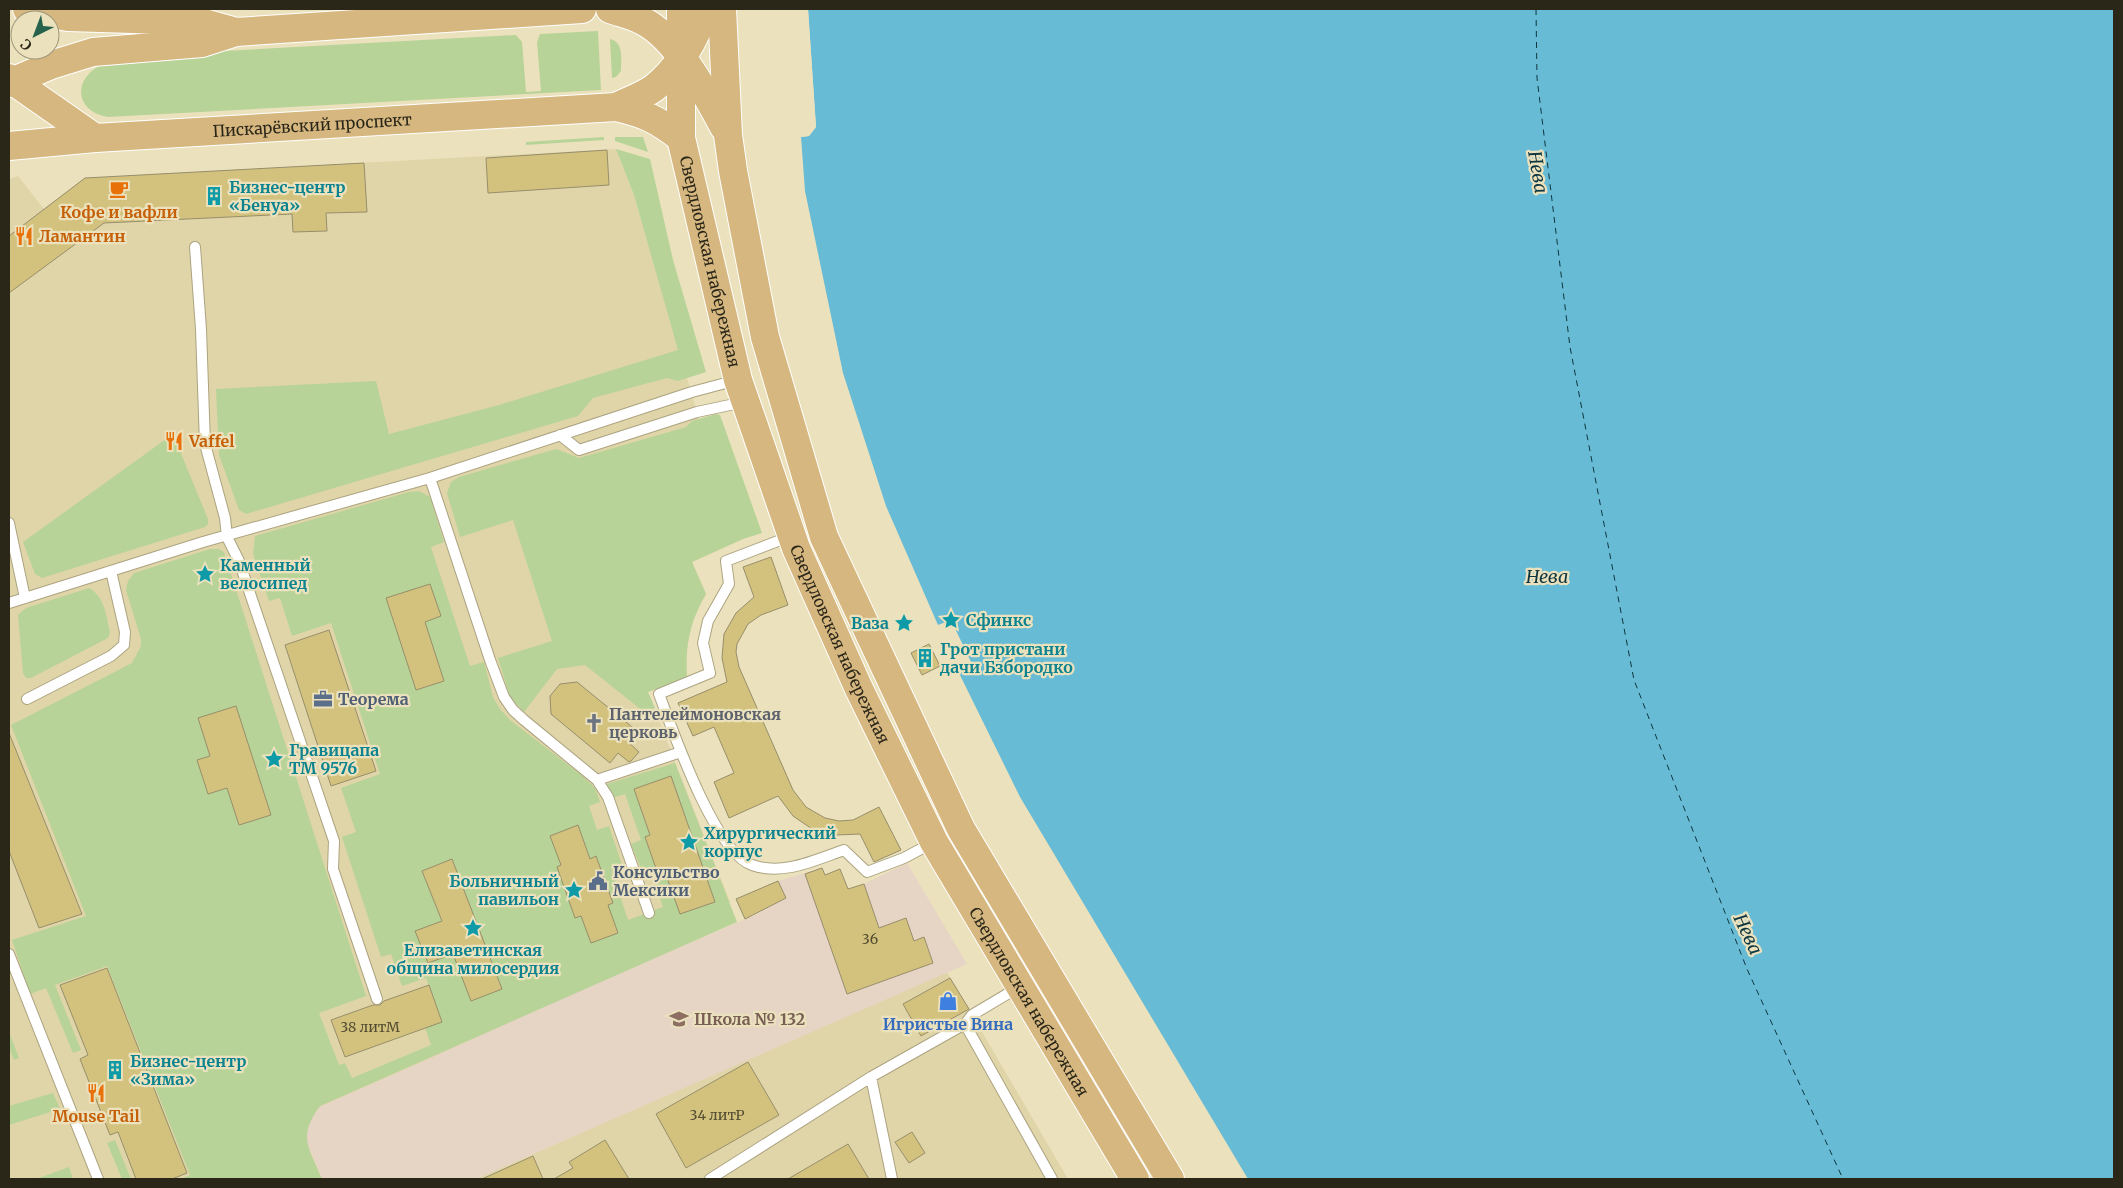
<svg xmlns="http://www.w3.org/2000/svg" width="2123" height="1188" font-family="Merriweather,serif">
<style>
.built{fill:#e0d5a9}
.education{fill:#e6d4c4}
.green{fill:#b7d397}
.water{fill:#68bbd5}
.pier{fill:#ebe2bd}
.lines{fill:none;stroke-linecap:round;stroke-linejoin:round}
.ferry{stroke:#0e3641;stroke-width:1;stroke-dasharray:6 5;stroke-linecap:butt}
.building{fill:#d3c27e;stroke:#978e6b}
.service-casing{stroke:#aca380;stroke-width:12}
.primary-casing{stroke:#fff;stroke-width:30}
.service{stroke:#fff;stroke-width:10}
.primary{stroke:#d6b780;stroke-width:28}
.labels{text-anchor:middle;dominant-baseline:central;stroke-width:4.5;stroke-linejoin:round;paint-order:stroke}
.number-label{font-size:14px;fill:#544d32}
.street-label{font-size:16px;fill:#2a2618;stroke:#ebe2bd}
.culture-label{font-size:16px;font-weight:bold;fill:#0d838f;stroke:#ebe2bd;text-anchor:start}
.food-label{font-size:16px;font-weight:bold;fill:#c56008;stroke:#ebe2bd}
.service-label{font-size:16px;font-weight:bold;fill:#4e5e75;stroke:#ebe2bd;text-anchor:start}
.worship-label{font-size:16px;font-weight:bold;fill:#5b616d;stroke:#ebe2bd;text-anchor:start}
.education-label{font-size:16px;font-weight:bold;fill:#785e54;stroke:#ebe2bd;text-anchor:start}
.shop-label{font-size:16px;font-weight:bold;fill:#366cbe;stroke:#ebe2bd}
.water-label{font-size:18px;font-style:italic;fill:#0e3641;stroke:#ebe2bd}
</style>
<rect width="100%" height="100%" fill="#ebe2bd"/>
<path class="built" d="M616 149 634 195 699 419 743 539 692 562 706 594 694 615 685 657 687 677 648 692 730 902 305 1138 322 1179H9V179L18 176 44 209 85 178Z
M947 972 1068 1179H476Z"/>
<path class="education" d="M907 863 967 964 476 1179H322L305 1138 310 1119 319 1107 435 1056 600 981 762 912 754 891 769 906 786 898 778 881 822 868 825 875 840 869 848 889 864 884Z"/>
<path class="green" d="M598 31 601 90 108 117C76 112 72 81 99 66L168 54 516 35 522 42 526 92 541 91 537 42 540 34Z
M610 39C624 42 621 59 621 71L616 77 612 78Z
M604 137V140L526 145V142Z
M615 137H643L648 152 615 141Z
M616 149 650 159 673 260 706 372 678 381 667 378 593 398 578 416 246 514 239 510 219 455 216 389 376 381 389 434 499 405 678 350 634 195Z
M716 414 720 415 762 533 743 539 692 562 706 594C690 622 685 644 687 677L648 692 655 708 644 712 585 665 557 669 524 712 510 697 498 658 552 641 513 520 460 537 447 493 451 482 459 477 556 449 579 458 686 427 692 421Z
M173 434 208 519V524L205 527 42 578 35 574 23 542Z
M419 491 430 497 444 542 431 547 470 666 484 662 493 697 500 709 510 720 580 774 595 788 600 802 589 806 597 830 609 826 626 877 615 881 628 920 663 907 650 869 642 871 631 844 641 840 625 794 612 798 607 784 675 763 737 922 320 1106C297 1137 309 1148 322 1179H181L190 1175 107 966 55 985 81 1050 73 1053 46 988 30 994 12 940 86 916 11 725 132 663 141 646V639L126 590 128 581 134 573 210 549H219L224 552 366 996 319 1013 339 1065 345 1063 352 1078 431 1045 425 1028 442 1021 426 978 402 986 391 954 381 957 342 837 356 832 341 788 380 774 331 623 292 636 280 598 269 601 253 554 255 536 409 492Z
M89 588C105 597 106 615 110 632L108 638 31 678H26L23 673 18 615 26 608Z
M9 1032 19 1058 14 1060 9 1048Z
M53 1093 60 1109 9 1125V1106Z
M115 1140 131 1179H122L107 1143Z
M69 1167 73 1179H36Z"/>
<path class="water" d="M808 9H2114V1179H1248L1020 797 957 669 971 662 951 620 938 625 886 506 843 373 805 191 801 137 809 136 816 127Z"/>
<path class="pier" d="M806 9H808L816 127 809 136 801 137V135L807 134 813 126Z"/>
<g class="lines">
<path class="ferry" d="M1536 9 1537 78 1570 347 1634 680 1747 969 1843 1179"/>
</g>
<path class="building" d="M607 150 609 185 488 193 486 158Z
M364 163 367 212 326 213 327 231 293 232 292 214 104 223 9 293V236L85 178Z
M771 557 788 605 761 615 748 624 737 644 736 652 739 667 793 790 806 807 825 818 839 821 853 820 879 807 901 850 874 862 860 834 836 835 812 829 793 816 778 796 729 818 714 782 734 773 714 727 693 736 678 703 727 682 722 658 724 634 736 613 754 597 743 567Z
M430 584 441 616 425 622 444 681 416 690 386 598Z
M329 630 376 771 331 786 285 645Z
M929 644 940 666 922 675 911 653Z
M577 682 637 731 628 742 639 752 631 761 629 762 618 753 610 763 551 714 550 696 560 684Z
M236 706 271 815 239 825 227 788 208 794 197 760 210 756 198 718Z
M9 733 82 914 39 928 9 851Z
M671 776 715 902 680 914 666 875 659 877 645 837 650 835 634 789Z
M578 825 590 859 596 856 613 903 608 905 618 933 591 943 581 916 575 918 557 867 561 865 550 836Z
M452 859 502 989 471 1001 453 954 428 963 415 931 442 921 422 871Z
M822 868 825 875 840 869 848 889 864 884 879 928 906 918 914 941 924 937 933 963 847 994 805 874Z
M778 881 786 898 745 919 736 899Z
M107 968 187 1173 172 1179H136L118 1132 110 1135 80 1059 88 1055 60 985Z
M950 978 969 1009 921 1036 903 1004Z
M429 985 442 1022 345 1057 331 1020 373 1005H380L384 1001Z
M748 1062 779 1115 686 1168 656 1114Z
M912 1132 925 1153 909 1163 895 1142Z
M605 1140 629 1179H554L573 1168 569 1162Z
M848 1144 869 1179H788Z
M533 1156 543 1179H482Z"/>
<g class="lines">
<g class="service-casing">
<path id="service" d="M195 247 201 329 205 444 225 518 227 537 239 561 334 841 333 869 377 999
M560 435 579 450 697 412 744 402
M430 478 490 660 504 697 513 710 524 720 597 780 608 797 649 913
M9 523 25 598
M791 536 726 561 729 584 708 621 703 643 710 673 659 694C673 731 715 853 752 865 783 876 815 860 844 850L867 872 904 858 932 843
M9 603 203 542 430 478 692 392 737 380
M27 699 111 656 124 645 125 632 111 571
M597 780 681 752
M9 954 98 1179
M965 1024 1052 1179
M871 1077 892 1179
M710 1179 871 1077 965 1024 972 1015 1019 987"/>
</g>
<g class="primary-casing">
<g id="primary">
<path d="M27 9 68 17 197 21 236 32"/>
<path d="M610 9C621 13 633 15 643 21 677 38 706 94 724 127"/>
<path id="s1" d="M681 9V138L738 380 796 548 859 689 934 842 1135 1179"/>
<path d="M722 9 728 135 733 171 765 337 824 537 961 829 1170 1179"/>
<path d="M9 78 95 138"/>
<path d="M9 83 51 65 93 52 202 43 236 32 582 9"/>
<path d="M616 107C628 101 643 96 654 88 680 68 695 38 706 9"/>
<path id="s2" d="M9 146 95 138 616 107C645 114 657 119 681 138"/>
</g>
</g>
<use href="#service" class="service"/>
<use href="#primary" class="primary"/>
</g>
<defs>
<g id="cafe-bare" transform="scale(1.5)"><path d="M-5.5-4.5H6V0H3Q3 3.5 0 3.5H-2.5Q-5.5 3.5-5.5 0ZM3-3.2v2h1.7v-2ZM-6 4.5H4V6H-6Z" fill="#e8710a" stroke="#ebe2bd" stroke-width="2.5" paint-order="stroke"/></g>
<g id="building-bare" transform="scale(1.5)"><path d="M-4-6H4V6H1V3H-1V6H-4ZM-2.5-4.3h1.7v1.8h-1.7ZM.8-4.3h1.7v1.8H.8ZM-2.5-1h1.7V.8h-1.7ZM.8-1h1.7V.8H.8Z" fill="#0f9aa8" stroke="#ebe2bd" stroke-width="2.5" paint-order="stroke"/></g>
<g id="restaurant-bare" transform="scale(1.5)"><path d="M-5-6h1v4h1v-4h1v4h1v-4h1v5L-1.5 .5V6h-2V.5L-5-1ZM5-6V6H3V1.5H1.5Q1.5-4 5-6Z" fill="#e8710a" stroke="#ebe2bd" stroke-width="2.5" paint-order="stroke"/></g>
<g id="sight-bare" transform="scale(1.5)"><path d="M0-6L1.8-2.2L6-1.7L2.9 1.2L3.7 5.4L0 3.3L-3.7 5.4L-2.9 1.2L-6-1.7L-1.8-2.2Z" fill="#0f9aa8" stroke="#ebe2bd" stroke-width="2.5" paint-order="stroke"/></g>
<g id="office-bare" transform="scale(1.5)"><path d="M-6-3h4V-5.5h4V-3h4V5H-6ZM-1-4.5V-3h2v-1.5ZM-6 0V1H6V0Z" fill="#5c6f8a" stroke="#ebe2bd" stroke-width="2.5" paint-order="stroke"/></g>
<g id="church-bare" transform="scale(1.5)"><path d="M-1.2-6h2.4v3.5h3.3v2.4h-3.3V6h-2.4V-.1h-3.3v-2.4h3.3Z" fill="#6b7280" stroke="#ebe2bd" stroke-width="2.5" paint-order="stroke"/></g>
<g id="civic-bare" transform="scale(1.5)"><path d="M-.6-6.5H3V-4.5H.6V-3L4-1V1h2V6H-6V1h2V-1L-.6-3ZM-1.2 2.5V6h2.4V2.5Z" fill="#5c6f8a" stroke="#ebe2bd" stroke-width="2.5" paint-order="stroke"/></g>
<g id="shop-bare" transform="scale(1.5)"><path d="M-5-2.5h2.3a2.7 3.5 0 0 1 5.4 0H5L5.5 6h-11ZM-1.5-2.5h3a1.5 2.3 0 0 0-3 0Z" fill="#3f7fe0" stroke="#ebe2bd" stroke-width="2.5" paint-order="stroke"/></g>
<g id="school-bare" transform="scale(1.5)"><path d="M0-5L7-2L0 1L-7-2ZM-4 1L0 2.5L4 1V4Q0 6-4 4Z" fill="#8d6e63" stroke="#ebe2bd" stroke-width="2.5" paint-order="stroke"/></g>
</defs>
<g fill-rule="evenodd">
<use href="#cafe-bare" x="119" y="189"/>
<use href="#building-bare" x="214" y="196"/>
<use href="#restaurant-bare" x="24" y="236"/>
<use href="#restaurant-bare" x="174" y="441"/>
<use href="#sight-bare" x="205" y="574"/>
<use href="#sight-bare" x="951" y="620"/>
<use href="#sight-bare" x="904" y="623"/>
<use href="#building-bare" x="925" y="658"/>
<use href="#office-bare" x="323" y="699"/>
<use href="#church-bare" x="594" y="723"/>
<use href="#sight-bare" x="274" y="759"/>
<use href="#sight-bare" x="689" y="842"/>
<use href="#civic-bare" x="598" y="881"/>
<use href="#sight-bare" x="574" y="890"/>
<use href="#sight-bare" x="473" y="928"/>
<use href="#shop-bare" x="948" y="1001"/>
<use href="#school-bare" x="679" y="1019"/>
<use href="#building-bare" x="115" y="1070"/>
<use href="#restaurant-bare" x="96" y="1093"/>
</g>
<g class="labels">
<g class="number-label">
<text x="870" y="939">36</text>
<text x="370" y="1027">38 литМ</text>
<text x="717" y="1115">34 литР</text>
</g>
<g class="street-label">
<text stroke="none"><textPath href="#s2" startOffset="304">Пискарёвский проспект</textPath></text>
<text stroke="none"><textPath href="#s1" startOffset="256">Свердловская набережная</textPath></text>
<text stroke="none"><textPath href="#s1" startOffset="661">Свердловская набережная</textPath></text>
<text stroke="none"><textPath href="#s1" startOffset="1066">Свердловская набережная</textPath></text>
</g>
<g class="culture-label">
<text x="229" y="187">Бизнес-центр<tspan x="229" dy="18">«Бенуа»</tspan></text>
<text x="220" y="565">Каменный<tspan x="220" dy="18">велосипед</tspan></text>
<text x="966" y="620">Сфинкс</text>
<text x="889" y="623" text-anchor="end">Ваза</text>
<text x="940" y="649">Грот пристани<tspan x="940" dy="18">дачи Бзбородко</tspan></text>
<text x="289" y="750">Гравицапа<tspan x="289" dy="18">ТМ 9576</tspan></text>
<text x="704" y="833">Хирургический<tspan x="704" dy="18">корпус</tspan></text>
<text x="559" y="881" text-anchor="end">Больничный<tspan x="559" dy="18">павильон</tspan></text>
<text x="473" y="950" text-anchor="middle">Елизаветинская<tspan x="473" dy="18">община милосердия</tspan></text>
<text x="130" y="1061">Бизнес-центр<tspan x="130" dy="18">«Зима»</tspan></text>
</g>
<g class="food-label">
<text x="119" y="212">Кофе и вафли</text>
<text x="39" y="236" text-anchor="start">Ламантин</text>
<text x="189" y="441" text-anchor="start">Vaffel</text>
<text x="96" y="1116">Mouse Tail</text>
</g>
<g class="service-label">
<text x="338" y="699">Теорема</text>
<text x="613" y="872">Консульство<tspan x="613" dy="18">Мексики</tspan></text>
</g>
<g class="worship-label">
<text x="609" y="714">Пантелеймоновская<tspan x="609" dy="18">церковь</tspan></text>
</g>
<g class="education-label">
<text x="694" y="1019">Школа № 132</text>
</g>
<g class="shop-label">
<text x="948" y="1024">Игристые Вина</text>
</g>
<g class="water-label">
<text transform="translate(1538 172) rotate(80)">Нева</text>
<text x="1547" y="576">Нева</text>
<text transform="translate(1748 934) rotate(65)">Нева</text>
</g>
</g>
<rect width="2123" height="1188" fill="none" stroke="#2a2618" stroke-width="20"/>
<g transform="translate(35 35) rotate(222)"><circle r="24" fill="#ebe2bd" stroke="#9e977b"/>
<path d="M0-4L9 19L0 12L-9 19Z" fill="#27624d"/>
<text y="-8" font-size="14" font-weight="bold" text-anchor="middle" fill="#2a2618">С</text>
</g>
</svg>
